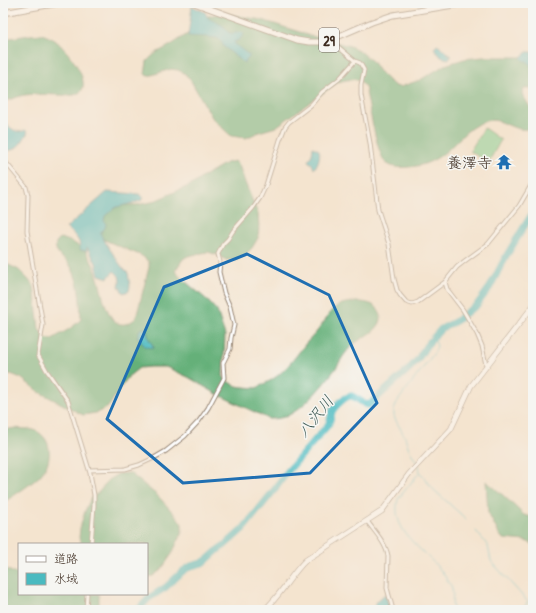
<svg xmlns="http://www.w3.org/2000/svg" width="536" height="613" font-family="'Patrick Hand','Klee One',sans-serif">
<style>
.green{fill:#7ccd8e;stroke:#5c7c56}
.forest{fill:#65b079;stroke:#506d4c}
.water{fill:#4abac0;stroke:#42726f}
.lines{fill:none;stroke-linecap:round;stroke-linejoin:round}
.stream{stroke:#4abac0;stroke-width:1}
.river{stroke:#4abac0;stroke-width:7}
.street-casing{stroke:#988776;stroke-width:5}
.secondary-casing{stroke:#988776;stroke-width:6}
.primary-casing{stroke:#988776;stroke-width:7}
.street{stroke:#fff;stroke-width:3}
.secondary{stroke:#fff;stroke-width:4.5}
.primary{stroke:#fff;stroke-width:5}
.marked{fill:none;stroke:#1f6fb2;stroke-width:3;stroke-linejoin:round}
.labels{text-anchor:middle;dominant-baseline:central;stroke-width:3;stroke-linejoin:round;paint-order:stroke}
.shield{fill:#f6f6f2;stroke:#73675e;stroke-width:1}
.shield-label{font-size:14px;font-weight:bold;fill:#3b2a1e}
.poi-label{font-size:15px;fill:#3b2a1e;stroke:#f6f6f2;text-anchor:end}
.water-label{font-size:16px;font-style:italic;fill:#405c57;stroke:#f6f6f2}
</style>
<rect width="100%" height="100%" fill="#f6f6f2"/>
<filter id="ink" filterUnits="userSpaceOnUse"><feTurbulence type="fractalNoise" baseFrequency=".025" numOctaves="2"/><feDisplacementMap in="SourceGraphic" scale="8" xChannelSelector="R" yChannelSelector="G"/><feConvolveMatrix kernelMatrix="1 2 1 2 8 2 1 2 1" color-interpolation-filters="sRGB"/></filter>
<filter id="wash" filterUnits="userSpaceOnUse"><feTurbulence type="fractalNoise" baseFrequency=".012" numOctaves="4" result="noise"/><feDisplacementMap in="SourceGraphic" scale="16" xChannelSelector="R" yChannelSelector="G"/><feGaussianBlur stdDeviation="0.9" result="paint"/><feColorMatrix in="noise" values="0 0 0 0 0 0 0 0 0 0 0 0 0 0 0 0 0 1.4 0 .05"/><feComposite in="paint" operator="in"/></filter>
<g filter="url(#wash)">
<rect width="100%" height="100%" fill="#f4e4cf"/>
<path class="green" d="M484 128 501 140 488 163 470 151Z"/>
<path class="forest" d="M217 14H226L262 20 312 36 350 46 360 51 372 61 378 70 389 81 395 86 400 87 420 80 445 65 464 59 483 57H533V88H528L524 89 522 94 533 112V128C512 135 502 114 483 122 466 128 457 143 443 154 432 162 422 166 409 167 401 168 392 168 386 163 377 156 368 100 365 87 365 86 360 81 360 81 353 78 345 80 338 82L276 127 259 132 246 138 231 136 213 119 191 81 184 73 178 70 171 69 152 75 147 76 145 74 146 68 147 61 150 58 156 53 171 45 186 35 199 23 208 16Z
M42 34C47 36 52 38 56 41 66 49 89 77 82 90 80 93 77 94 74 95 58 96 41 93 25 95 17 96 11 101 3 101V39L30 35Z
M235 161 239 165 244 180 258 214 259 227 258 238 252 248 245 255 236 260H226L218 255 208 252 202 253 188 256 183 259 175 271 180 277 206 299 217 311 225 335 223 376C228 383 236 387 244 387 248 387 252 388 256 388 259 387 262 385 264 384 284 375 294 358 307 342 312 337 317 332 321 326 326 320 329 312 336 307 343 302 353 302 362 302 368 303 374 304 378 309 382 314 382 321 378 326 372 335 360 338 352 346 345 352 341 360 336 368 325 383 306 406 289 415 283 418 276 419 269 419L217 394 188 377 166 367H150L139 368 129 376 119 389 111 403 107 408 96 413 83 415 39 392 21 378 11 374 3 375V262L19 270 26 277 34 286 39 329 45 338 52 339C62 333 73 328 81 319 80 302 80 282 71 267 66 257 53 257 56 242L60 238C69 240 83 246 88 255 92 262 96 270 98 278 103 294 109 341 136 318L149 267V262L142 256 93 235 100 209 123 205H136L152 202 193 184 207 174 226 163Z
M15 428C21 429 28 428 34 430 52 437 53 458 43 472 36 482 14 495 3 503V430Z
M130 473 158 496 178 518 182 524V532L172 554 161 570 153 576 147 577V544H82L79 538 80 528 85 511 91 498 99 492 108 480 118 474Z
M486 481 503 495 524 515 533 517V544L525 541 503 539 499 534 488 513Z
M3 567 12 572 19 574V594H99V610H3Z"/>
<path class="water" d="M192 6 205 12 208 18 224 26C228 36 233 33 242 32L244 34 239 40 234 42 236 45 250 56 244 63 223 46C222 44 222 41 220 40 217 36 195 37 188 36Z
M437 45 446 51 451 57 448 59 441 57 434 48Z
M527 52H533V65L531 66 527 61H524L521 58 522 56Z
M3 121C10 127 16 135 25 130L28 132C23 141 15 155 3 149Z
M313 147 319 150C321 156 318 164 314 169L312 164 308 161 312 154Z
M107 192 139 194 143 197 141 201 117 207 112 210 105 216 104 221 106 224 105 228 101 232V235L107 245 122 267 128 273 130 286 129 291 123 293 119 286 120 281 119 276 114 271 108 278 99 275 97 268 96 263 87 247V251L80 250C81 239 74 235 66 228Z
M143 328H146L149 339 154 348 145 347 143 344 140 341V339L137 337 140 329Z
M385 594 390 607 388 610C383 610 376 609 374 604Z"/>
<g class="lines">
<path class="stream" d="M417 463 409 449 405 437 395 419 394 415V410L397 402 406 390 435 352 437 346 434 338
M419 465 420 473 434 490 466 519
M419 473 398 499C389 535 431 552 446 578 448 581 451 585 452 588 454 596 451 603 453 610
M476 531 488 546 491 561 528 602 522 610"/>
<path class="river" d="M138 610 149 598 166 587 183 571 191 566 202 563 208 559 219 549 225 545 243 529 275 489 288 471 328 425C330 421 331 417 332 412 334 407 346 395 352 396 358 398 362 404 369 405L408 370 418 359 426 346 441 329 456 321 471 309 476 306 490 287 505 258 533 212"/>
</g>
</g>
<g filter="url(#ink)">
<g class="lines">
<g class="street-casing">
<path id="street" d="M330 40 355 61 360 63 364 70 361 85V95L370 143 378 210 389 244 394 279 397 290 400 295 406 302 412 304 418 302 445 282 457 267 466 260 488 244 519 206 533 182
M3 159 26 187 28 195 27 231 43 325 38 355 47 371 68 401 90 473 94 495V506L91 544
M445 282 447 289 463 310 477 334 482 346 486 365
M89 470 125 469 139 465 154 458 166 451 185 436 199 421 208 408 224 378 223 363 230 349 231 338 234 325 230 307 224 293 219 272 220 262 218 254 223 244 228 239 233 231 253 208 260 198 266 185 280 140 285 127 289 122 311 105 322 92 339 79 355 61
M367 521C374 531 386 543 388 556L387 588 393 610
M86 610 87 594"/>
</g>
<g class="secondary-casing">
<path id="secondary" d="M264 610C281 596 290 575 306 560L382 511 409 474 451 429 471 386 533 306
M528 610 533 605"/>
</g>
<g class="primary-casing">
<path id="primary" d="M194 3 297 40 309 42H320L330 40 372 22 393 15 466 3
M3 13 59 3"/>
</g>
<use href="#street" class="street"/>
<use href="#secondary" class="secondary"/>
<use href="#primary" class="primary"/>
</g>
</g>
<path d="M0 0H536V613H0ZM247 254 329 295 377 403 310 473 183 483 107 419 164 287Z" fill="#f4e4cf" fill-opacity=".55" fill-rule="evenodd"/>
<path class="marked" d="M247 254 329 295 377 403 310 473 183 483 107 419 164 287Z"/>
<defs>
<g id="temple-bare" transform="scale(1.2)"><path d="M0-6L5-2H3V0L6.5 2.5H4V6H1.5V3h-3V6H-4V2.5H-6.5L-3 0V-2H-5Z" fill="#1f6fb2" stroke="#f6f6f2" stroke-width="2.5" paint-order="stroke"/></g>
</defs>
<g fill-rule="evenodd">
<use href="#temple-bare" x="504" y="162"/>
</g>
<g class="labels">
<rect class="shield" x="319" y="28" width="20" height="24" rx="3"/>
<g class="shield-label">
<text x="329" y="40">29</text>
</g>
<g class="poi-label">
<text x="492" y="162">養澤寺</text>
</g>
<g class="water-label">
<text transform="translate(315 416) rotate(-52)">八沢川</text>
</g>
</g>
<rect width="536" height="613" fill="none" stroke="#f6f6f2" stroke-width="16"/>
<rect x="18" y="543" width="130" height="52" fill="#f6f6f2" stroke="#aba49d"/>
<rect x="26" y="556" width="20" height="6" fill="#ffffff" stroke="#aba49d"/>
<text x="54" y="563" font-size="12" fill="#3b2a1e">道路</text>
<rect x="26" y="573" width="20" height="12" fill="#4abac0" stroke="#aba49d"/>
<text x="54" y="583" font-size="12" fill="#3b2a1e">水域</text>
</svg>
